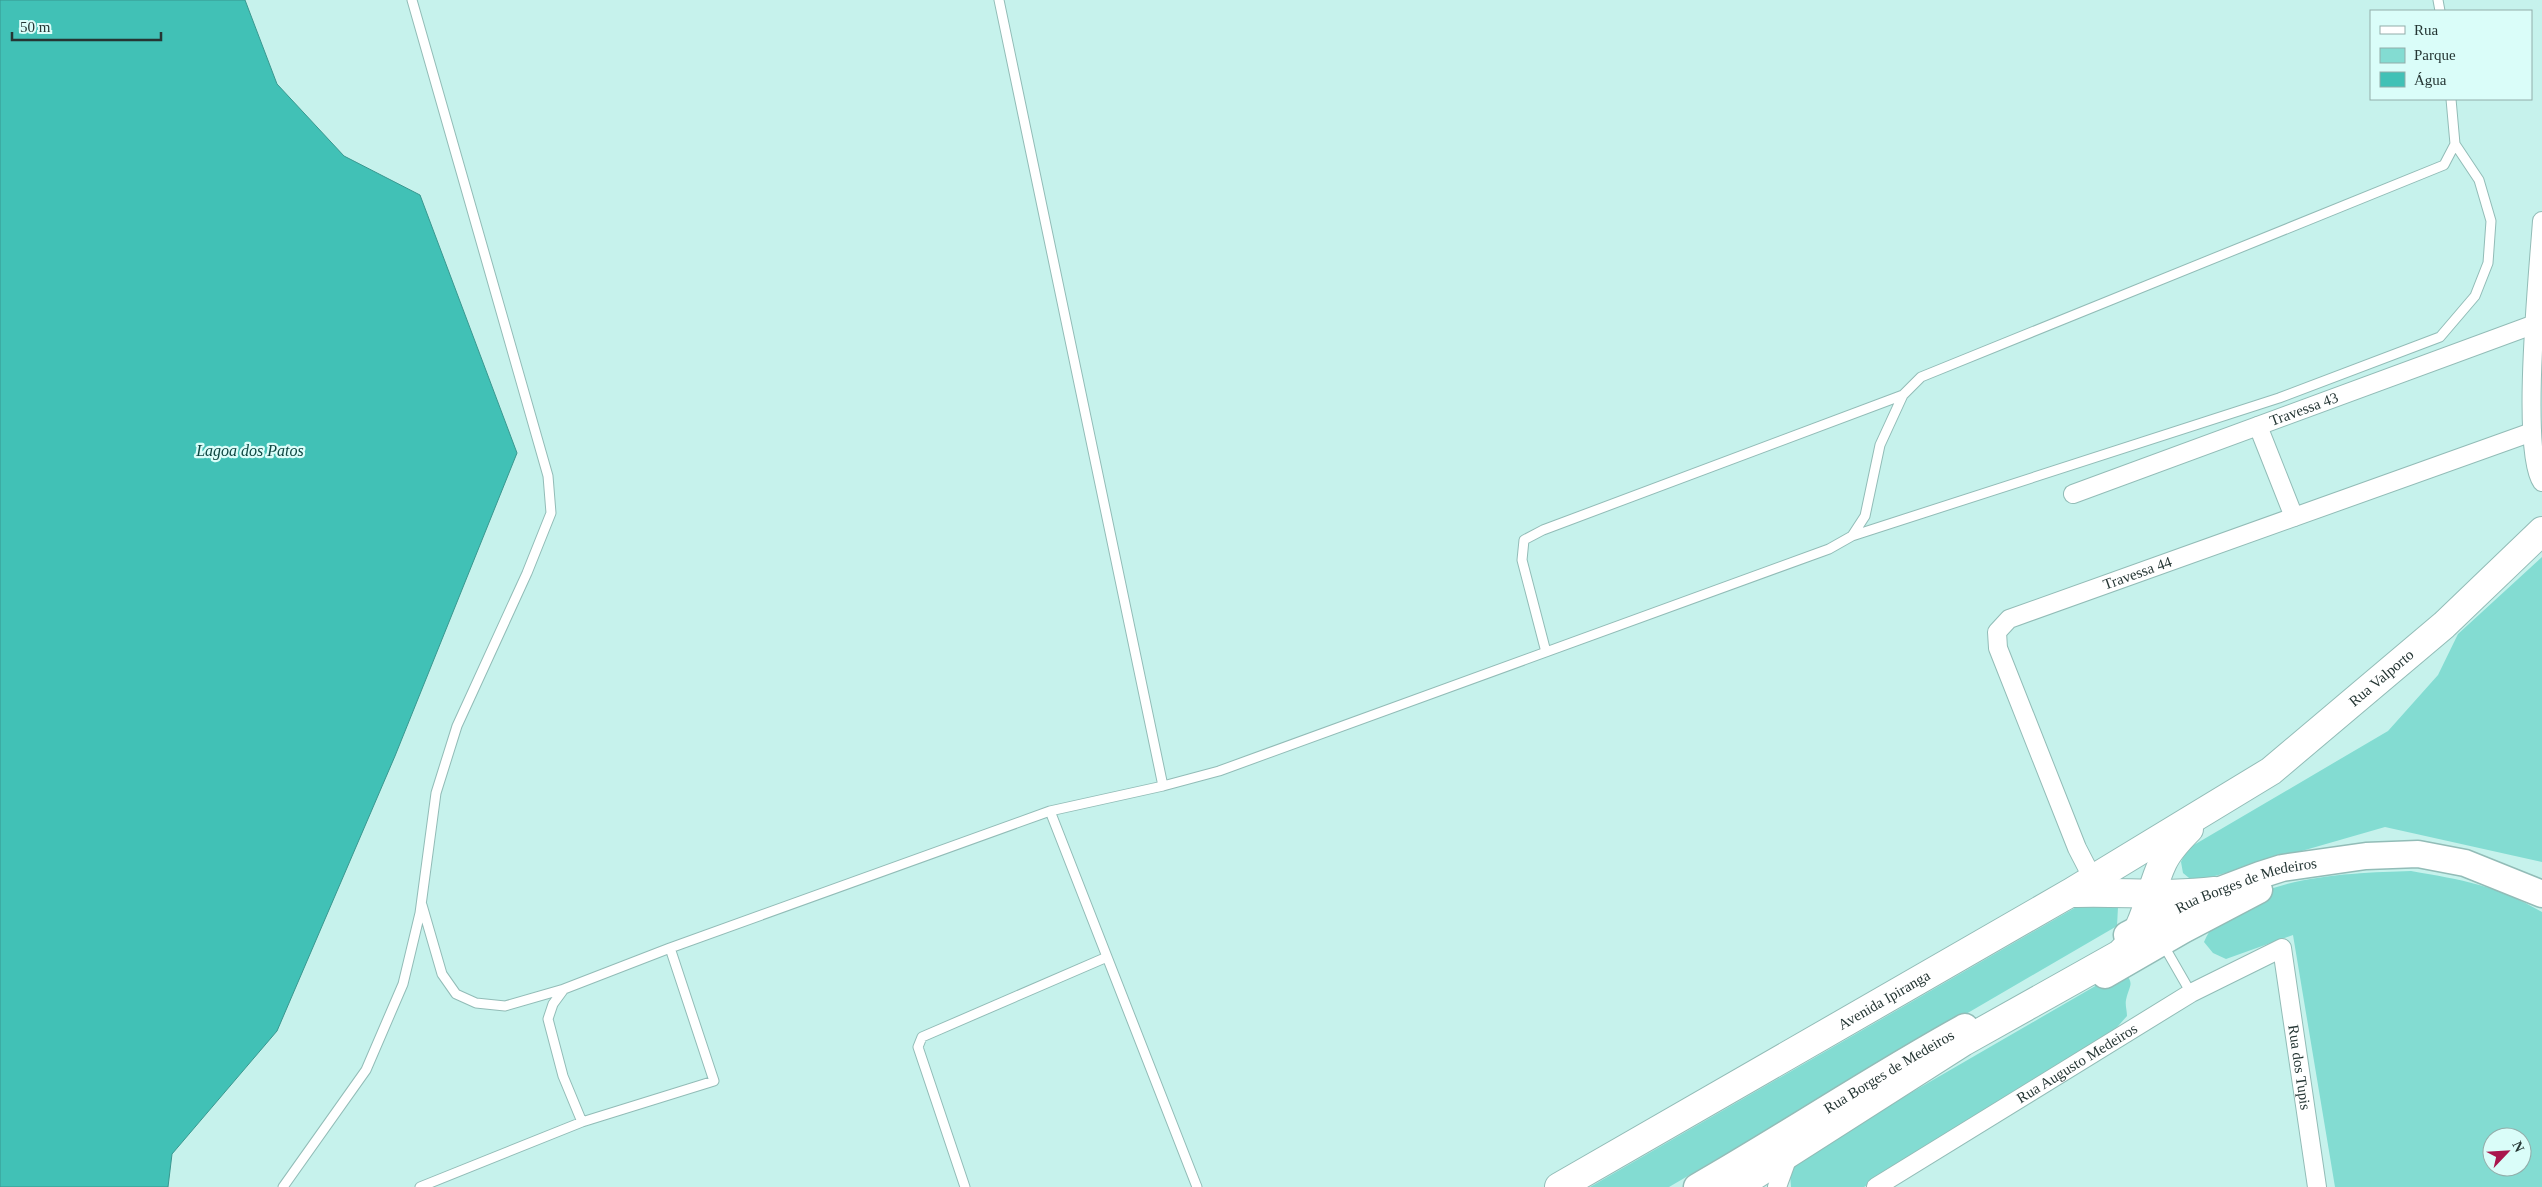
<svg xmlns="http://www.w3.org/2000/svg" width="2542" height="1187" font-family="'Times New Roman',serif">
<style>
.green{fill:#83dcd2;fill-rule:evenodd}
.water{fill:#41c1b6;stroke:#39978f}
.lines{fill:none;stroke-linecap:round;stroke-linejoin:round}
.lane-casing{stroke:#92bcb7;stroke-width:11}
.street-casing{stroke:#92bcb7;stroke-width:20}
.secondary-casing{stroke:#92bcb7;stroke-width:29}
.primary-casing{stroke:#92bcb7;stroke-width:30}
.lane{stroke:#fff;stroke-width:9}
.street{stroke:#fff;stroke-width:18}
.secondary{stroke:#fff;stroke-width:26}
.primary{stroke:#fff;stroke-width:28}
.labels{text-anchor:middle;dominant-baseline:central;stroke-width:4.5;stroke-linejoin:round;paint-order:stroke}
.street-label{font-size:15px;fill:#253634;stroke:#dafdf9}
.water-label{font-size:16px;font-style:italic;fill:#0e4742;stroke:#dafdf9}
</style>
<rect width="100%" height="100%" fill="#c6f2ec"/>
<path class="green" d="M2542 557V862L2385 827 2194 882 2183 873 2181 862 2187 849 2388 731 2438 675 2458 634Z
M2411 871C2463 880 2495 885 2542 912V1187H2335L2293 935 2226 959 2213 953 2204 942C2233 875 2349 873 2411 871ZM2492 1137H2522V1167H2492Z
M2109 901 2118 907 2117 926 1669 1187H1590L2085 902Z
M2123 970C2135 985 2130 983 2126 1000 2125 1005 2127 1011 2127 1016L2111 1034 1864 1187H1791L1790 1175 1800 1157Z"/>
<path class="water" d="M0 0H245L277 84 344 156 420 195 517 453 395 756 277 1031 172 1154 168 1187H0Z"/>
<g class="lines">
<g class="lane-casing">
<path id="lane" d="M999 0 1163 786 1219 771 1829 549 1852 536 1865 516 1880 445 1903 395 1921 377 2444 165 2455 144 2451 99
M2438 0 2440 11
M1852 536 2279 398 2440 337 2475 296 2488 263 2491 221 2479 180 2455 144
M1546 652 1522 560 1524 540 1543 530 1903 395
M1050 811 1197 1187
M422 905 442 974 456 994 476 1003 505 1006 564 989
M2168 953 2191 993
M582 1122 714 1081 670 948
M283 1187 366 1070 403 984 420 913 436 793 457 726 527 573 551 513 548 476 412 0
M420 1187 582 1122 563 1076 548 1019 553 1004 564 989 670 948 1050 811 1163 786
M965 1187 918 1047 922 1037 1107 957"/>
</g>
<g class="street-casing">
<g id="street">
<path d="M2542 221C2539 266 2520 452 2542 482"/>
<path d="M2258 426 2294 517"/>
<path id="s1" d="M2073 494 2535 324"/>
<path id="s2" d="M2093 879 2077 848 1998 648 1997 632 2009 619 2532 432"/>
<path d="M1777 1187 1789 1154"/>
<path id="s3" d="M1876 1187 2191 993 2282 948 2317 1187"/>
</g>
</g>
<g class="secondary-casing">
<g id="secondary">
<path id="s4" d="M2127 935 2194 900 2260 875 2282 868 2366 856 2418 854 2465 863 2542 894"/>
<path d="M2105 975 2183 930 2259 890"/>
<path id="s5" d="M1697 1187C1788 1135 1874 1077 1965 1027"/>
</g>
</g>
<g class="primary-casing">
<g id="primary">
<path d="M2072 893C2120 891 2167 897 2215 891"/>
<path id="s6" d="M1559 1187 2070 893 2271 771 2444 625 2542 531"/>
<path d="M1736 1187 1963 1042 2120 954C2147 929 2148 893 2163 862 2169 849 2180 838 2189 829"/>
</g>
</g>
<use href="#lane" class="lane"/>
<use href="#street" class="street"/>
<use href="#secondary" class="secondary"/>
<use href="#primary" class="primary"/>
</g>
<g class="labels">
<g class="street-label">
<text stroke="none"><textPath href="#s1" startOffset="246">Travessa 43</textPath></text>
<text stroke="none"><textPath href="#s2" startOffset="420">Travessa 44</textPath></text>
<text stroke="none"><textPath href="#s6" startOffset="969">Rua Valporto</textPath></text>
<text stroke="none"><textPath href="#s4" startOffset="130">Rua Borges de Medeiros</textPath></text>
<text stroke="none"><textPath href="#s6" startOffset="375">Avenida Ipiranga</textPath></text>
<text stroke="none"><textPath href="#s3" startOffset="236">Rua Augusto Medeiros</textPath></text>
<text stroke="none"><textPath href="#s3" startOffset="592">Rua dos Tupis</textPath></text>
<text stroke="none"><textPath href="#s5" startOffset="224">Rua Borges de Medeiros</textPath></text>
</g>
<g class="water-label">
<text x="250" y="450">Lagoa dos Patos</text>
</g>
</g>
<rect x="2370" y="10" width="162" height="90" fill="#dafdf9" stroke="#92adaa"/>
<rect x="2380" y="26" width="25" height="8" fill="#ffffff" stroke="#92adaa"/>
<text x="2414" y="35" font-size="15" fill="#253634">Rua</text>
<rect x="2380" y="48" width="25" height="15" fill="#83dcd2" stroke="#92adaa"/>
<text x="2414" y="60" font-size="15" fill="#253634">Parque</text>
<rect x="2380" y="72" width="25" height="15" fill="#41c1b6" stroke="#92adaa"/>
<text x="2414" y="85" font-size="15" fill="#253634">Água</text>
<g transform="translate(2507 1152) rotate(65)"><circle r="24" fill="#dafdf9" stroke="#92adaa"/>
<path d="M0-4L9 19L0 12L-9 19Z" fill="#a9164d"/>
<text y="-8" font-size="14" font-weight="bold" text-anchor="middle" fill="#253634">N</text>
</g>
<path d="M12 32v8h149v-8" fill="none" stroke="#253634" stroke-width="2.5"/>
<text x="20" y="32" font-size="15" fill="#253634" stroke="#dafdf9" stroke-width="4" paint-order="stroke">50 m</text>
</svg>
